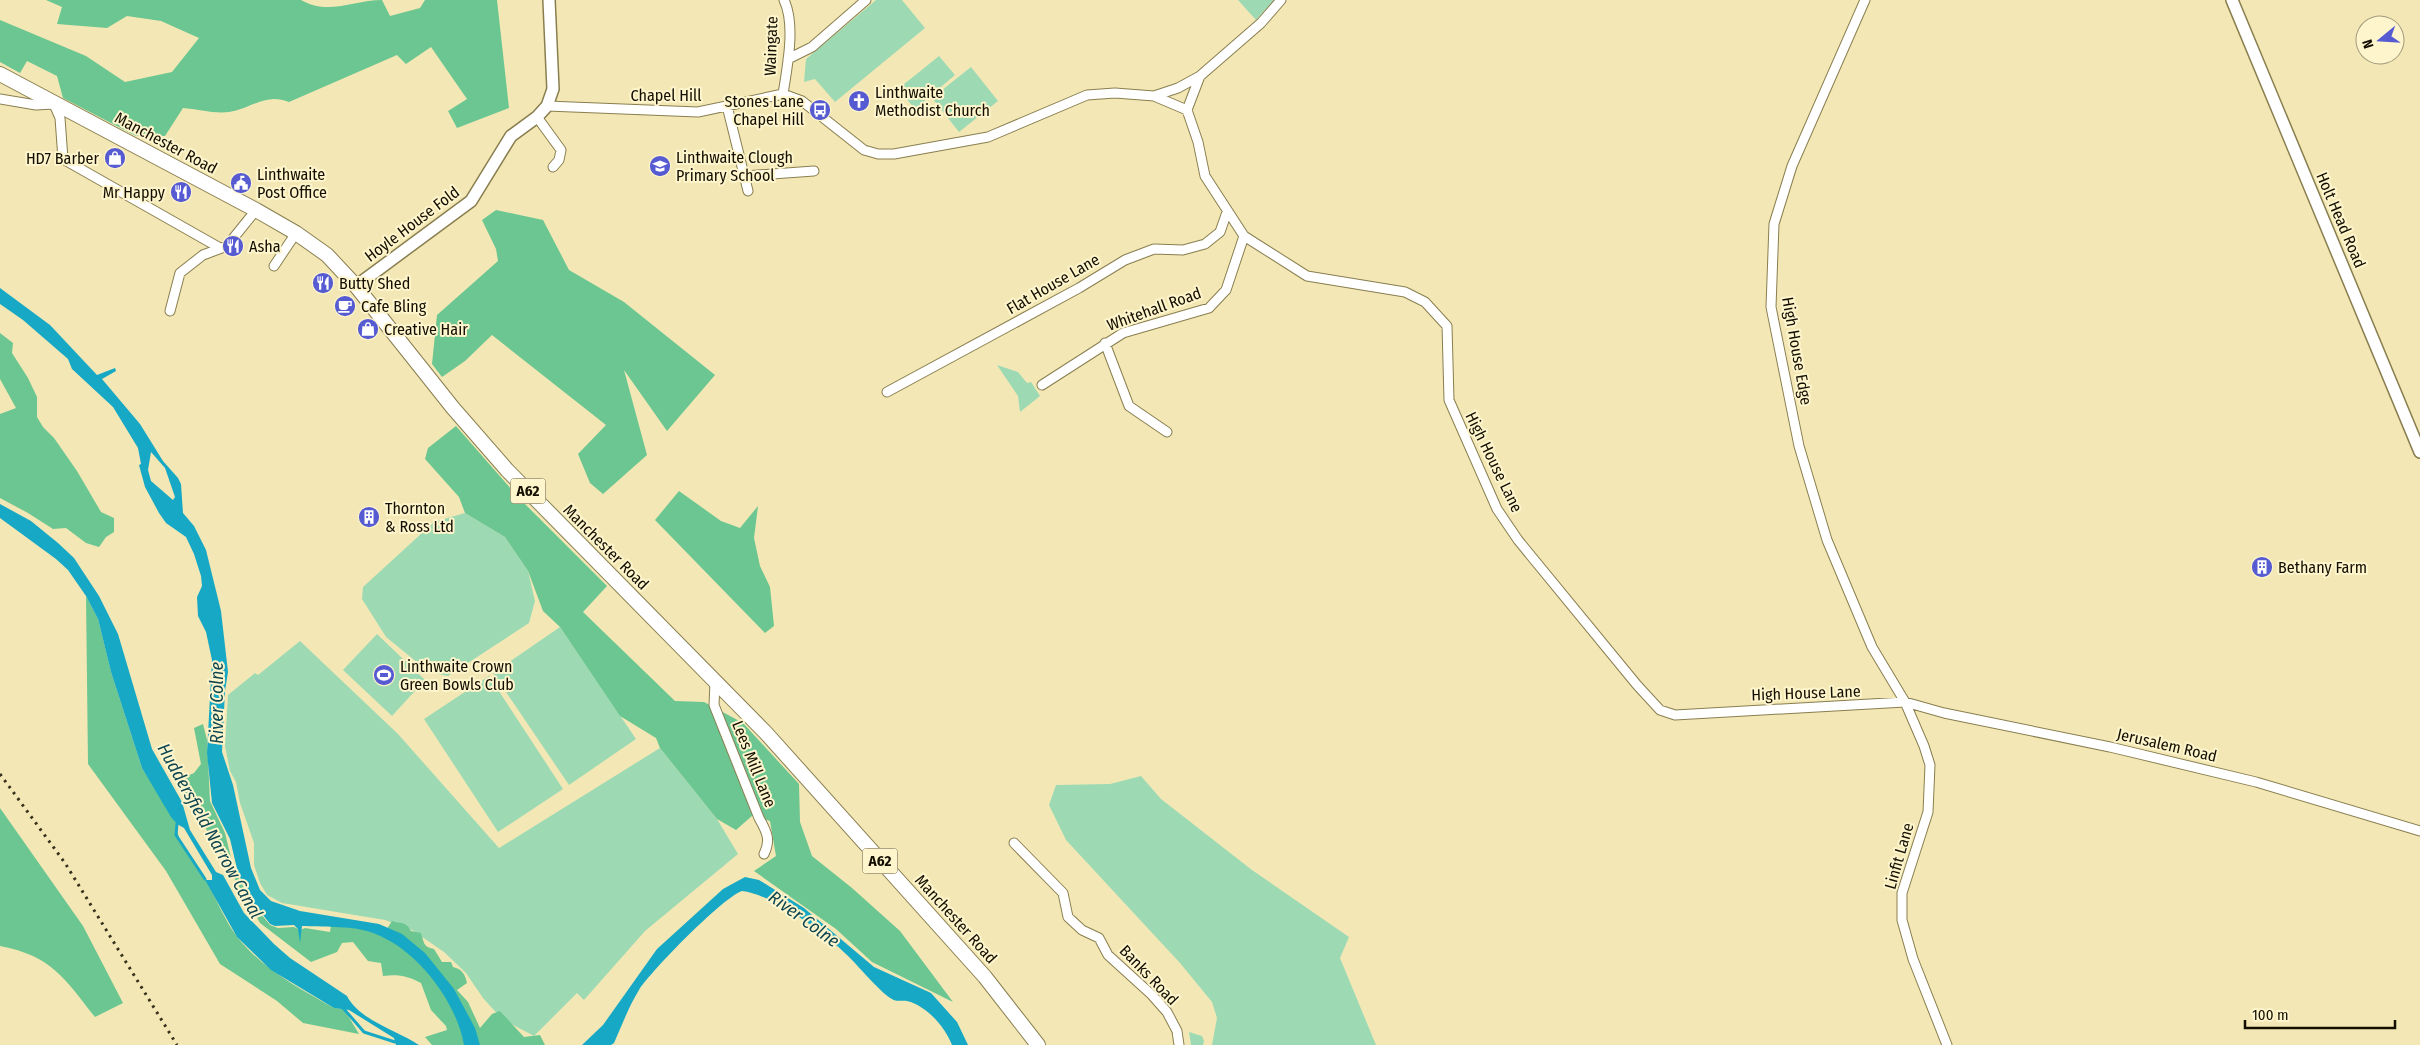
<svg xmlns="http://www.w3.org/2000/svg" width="2420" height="1045" font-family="'Fira Sans Condensed',sans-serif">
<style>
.green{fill:#9ddab4}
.forest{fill:#6bc691}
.water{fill:#17a8c5;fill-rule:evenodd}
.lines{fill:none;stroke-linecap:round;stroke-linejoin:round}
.stream{stroke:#17a8c5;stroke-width:3}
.street-casing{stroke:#897e4f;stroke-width:11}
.secondary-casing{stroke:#897e4f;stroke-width:14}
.primary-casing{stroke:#897e4f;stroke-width:16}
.street{stroke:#fff;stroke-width:9}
.secondary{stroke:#fff;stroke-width:11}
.primary{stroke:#fff;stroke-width:14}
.rail{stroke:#36301c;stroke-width:3;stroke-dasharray:2.5 5;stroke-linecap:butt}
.labels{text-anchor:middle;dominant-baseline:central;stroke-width:4;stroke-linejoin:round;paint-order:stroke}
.shield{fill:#fef5cc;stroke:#5a533d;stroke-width:1}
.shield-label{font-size:15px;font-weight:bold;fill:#130e00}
.street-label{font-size:16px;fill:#130e00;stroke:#fef5cc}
.poi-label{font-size:16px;fill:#130e00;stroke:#fef5cc;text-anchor:start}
.water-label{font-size:18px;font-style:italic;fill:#0e4652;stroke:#fef5cc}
</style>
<rect width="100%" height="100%" fill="#f3e8b5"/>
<path class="green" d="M876 0H902L925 28 835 102 815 79 804 82 806 59Z
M1238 0H1274L1256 20Z
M939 56 955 75 915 109 898 89Z
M971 67 998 101 959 132 932 98Z
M997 365 1018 372 1027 383 1031 382 1040 396 1020 412 1018 396Z
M465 513 505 537 528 571 535 601 529 623 448 676 429 672 386 637 362 599 363 587 434 522Z
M560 627 636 739 569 785 493 673Z
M377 634 425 680 392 716 343 670Z
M300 641 398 734 499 848 660 748 717 819 738 854 645 931 584 1000 577 993 534 1036 502 1019 483 998 466 973 444 952 412 930 385 920 282 903 267 895 260 883 254 865V843L240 803 236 782 230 771 225 746 228 695 255 673 258 675Z
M489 676 563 789 498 832 424 719Z
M1141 776 1161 799 1252 870 1349 937 1340 958 1376 1045H1212L1217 1018 1212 1002 1180 963 1066 840 1049 805 1056 785 1110 784Z
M1189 1032 1202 1036 1204 1041 1203 1045H1191Z"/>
<path class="forest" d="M46 0H301C328 16 354 0 382 0L390 16 420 8 425 0H497L509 108 457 128 448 111 467 99 431 47 406 64 397 55 289 102C266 92 251 109 229 112 215 114 197 109 183 108L165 136H136L63 98 57 76 27 61 20 73 0 62V20L86 56 125 82 172 72 199 38 161 21 127 16 107 28 57 24 62 7Z
M496 210 543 220 569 270 624 302 715 375 667 431 624 370 647 455 603 494 590 483 578 454 606 425 492 335 465 361 442 377 432 364 437 315 498 261 496 249 482 220Z
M0 333 13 343 12 353 28 378 37 397V417L43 427 54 438 77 471 101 512 114 518V532L106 537 99 547 86 543 66 528 53 529 28 513 0 498V414L16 408 0 379Z
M456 426 519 498 607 586 583 612 675 701 704 702 743 723 799 784 800 822 812 856 852 888 900 931 953 1002 872 962 836 929 754 871 776 856 770 821 753 815 736 830 717 819 660 748 656 738 620 716 560 627 543 611 528 571 505 537 465 513 459 497 425 459 428 448Z
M679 491 721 521 740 528 758 506 754 538 760 566 770 587 774 626 765 633 655 520Z
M86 596 98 619 111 672 142 768 177 824C176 844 194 861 204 878 216 897 224 920 238 938 263 969 300 989 334 1008L344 1009 359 1034 303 1023 277 1001 220 964 166 871 88 764Z
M203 724 207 740 210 801 225 833 234 870 255 907 270 925 278 928 294 927 300 930 305 928 330 932 331 925 385 932 392 921C401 924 406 921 411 931L421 933C424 942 423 947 434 949L442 962H451L453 967C462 969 465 974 467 983L457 990 468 1002 480 1028 492 1014 500 1011 524 1037 540 1035 545 1045H432L425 1037 447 1030 446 1026 431 1010 421 983C408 976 398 974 383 976L381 963 368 961 353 942 342 943 337 952 311 962 260 923 178 780 194 773 201 764 194 728Z
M0 808 83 926 123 1003 95 1017C64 978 52 956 0 946Z"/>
<path class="water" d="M0 288 50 325 97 375 115 368 116 371 102 379 140 424 163 461 178 478 181 484 183 513 194 526 206 550 221 611 228 672 225 691 222 752 233 785 251 868 260 890 271 901 300 911 379 924 402 934 425 953 454 989 475 1028 480 1045H464C456 999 413 944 367 931 351 926 320 927 302 926L300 943 298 929 294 925 275 926 270 924 252 901 238 873 230 839 212 803 207 753 212 660 206 632 198 616 197 597 202 586 201 576 194 554 186 537 166 523 159 513 145 487 139 465 141 464 138 448 113 407 72 369 68 359 23 320 0 304ZM151 452 165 468 175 497 173 500 151 481 148 470Z
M0 504 31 521 58 543 74 558 99 596 118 634 152 749 182 802 190 830 216 872 223 875 244 913 274 944 290 958 347 996C359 1020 398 1031 419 1045H396L394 1038 349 1010 334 1008 271 970 237 937 205 880H212V875L184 828 177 824 171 817 142 768 111 672 98 619 86 596 68 570 56 559 0 518Z
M745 877 759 880 804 908 874 967 931 993 957 1022 968 1045H952C945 1027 927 1006 907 1001 902 1000 896 1002 892 999 881 993 861 969 851 959 829 936 773 894 742 891 722 898 651 971 639 990 629 1006 622 1025 614 1043L611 1045H582L603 1025 657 949 723 889Z"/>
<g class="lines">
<path class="stream" d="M177 824 176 835 205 879
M344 1009 364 1032 395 1042"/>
<g class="street-casing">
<path id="street" d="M1865 0 1792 166 1774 224 1771 307 1799 446 1827 540 1872 647 1905 702 1924 746 1930 765 1928 812 1902 893V920L1913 959 1947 1045
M788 59 812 47 866 0
M783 94 802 101 864 150 878 154H894L988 137 1087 95 1115 93 1154 96 1178 88 1200 76 1261 23 1281 0
M783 94C787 68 796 25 784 0
M1154 96 1187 110 1200 76
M0 99 36 105 54 104 60 118 63 159 220 248
M547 106 698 112 783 94
M727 106 748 191
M1187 110 1198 142 1205 176 1244 236 1307 276 1405 292 1425 302 1447 326 1449 400 1497 509 1518 540 1637 685 1660 710 1675 715 1905 702 1944 713 2110 747 2256 782 2420 831
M537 117 561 150 559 160 553 167
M745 176 814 171
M274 266 296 233
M170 311 180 273 203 255 227 246 256 210
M1105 343 1129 406 1167 432
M1042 385 1123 333 1209 308 1226 290 1244 236
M887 392 1079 288 1125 260 1154 249 1183 250 1205 244 1220 232 1227 212
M715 682 714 705 759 818C767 832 771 840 764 854
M1014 843 1063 893 1068 917 1082 930 1099 938 1108 955 1152 995 1167 1012 1177 1031 1179 1045"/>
</g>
<g class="secondary-casing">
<path id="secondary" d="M2232 0 2420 452
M356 286 471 201 511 136 537 117 547 106 553 89 549 0"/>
</g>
<g class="primary-casing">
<path id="primary" d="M0 74 256 210 296 233 327 255 356 286 453 408 507 470 766 733 985 977 1038 1045"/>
</g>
<use href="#street" class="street"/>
<use href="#secondary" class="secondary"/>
<use href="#primary" class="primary"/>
<path class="rail" d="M0 774 65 863 177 1045"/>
</g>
<defs>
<g id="church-disc" transform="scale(1.125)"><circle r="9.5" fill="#565bd2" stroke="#fef5cc"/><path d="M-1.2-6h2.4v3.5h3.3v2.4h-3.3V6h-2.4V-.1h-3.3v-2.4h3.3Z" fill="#fff"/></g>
<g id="bus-disc" transform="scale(1.125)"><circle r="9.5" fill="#565bd2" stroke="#fef5cc"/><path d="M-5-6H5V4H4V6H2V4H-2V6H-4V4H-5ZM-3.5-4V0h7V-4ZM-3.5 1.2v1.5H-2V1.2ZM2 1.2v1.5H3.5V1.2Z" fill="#fff"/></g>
<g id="shop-disc" transform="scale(1.125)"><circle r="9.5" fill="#565bd2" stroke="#fef5cc"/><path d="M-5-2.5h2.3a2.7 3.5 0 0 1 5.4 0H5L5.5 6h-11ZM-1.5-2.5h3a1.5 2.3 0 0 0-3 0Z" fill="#fff"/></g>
<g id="school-disc" transform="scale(1.125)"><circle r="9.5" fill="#565bd2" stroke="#fef5cc"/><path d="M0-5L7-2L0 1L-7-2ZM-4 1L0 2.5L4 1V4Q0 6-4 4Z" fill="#fff"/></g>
<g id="civic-disc" transform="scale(1.125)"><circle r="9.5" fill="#565bd2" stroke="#fef5cc"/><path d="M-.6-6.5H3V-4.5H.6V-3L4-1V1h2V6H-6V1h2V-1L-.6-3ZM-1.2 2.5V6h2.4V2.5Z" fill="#fff"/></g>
<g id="restaurant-disc" transform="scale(1.125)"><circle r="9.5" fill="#565bd2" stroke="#fef5cc"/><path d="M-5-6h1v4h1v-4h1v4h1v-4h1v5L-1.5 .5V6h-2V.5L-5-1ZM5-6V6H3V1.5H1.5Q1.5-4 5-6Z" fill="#fff"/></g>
<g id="cafe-disc" transform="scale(1.125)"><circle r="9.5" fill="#565bd2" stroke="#fef5cc"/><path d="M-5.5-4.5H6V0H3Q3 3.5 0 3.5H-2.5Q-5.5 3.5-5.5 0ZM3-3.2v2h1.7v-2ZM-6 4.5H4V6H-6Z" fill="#fff"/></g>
<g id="building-disc" transform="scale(1.125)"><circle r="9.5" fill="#565bd2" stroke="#fef5cc"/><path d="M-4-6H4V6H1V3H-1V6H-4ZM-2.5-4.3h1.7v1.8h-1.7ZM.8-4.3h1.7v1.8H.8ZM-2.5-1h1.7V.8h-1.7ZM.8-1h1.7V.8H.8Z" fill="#fff"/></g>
<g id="stadium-disc" transform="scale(1.125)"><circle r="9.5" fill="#565bd2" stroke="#fef5cc"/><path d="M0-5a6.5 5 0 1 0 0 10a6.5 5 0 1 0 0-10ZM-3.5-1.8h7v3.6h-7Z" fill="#fff"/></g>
</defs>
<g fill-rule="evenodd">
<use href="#church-disc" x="859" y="101"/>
<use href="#bus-disc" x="820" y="110"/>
<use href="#shop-disc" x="115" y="158"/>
<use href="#school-disc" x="660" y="166"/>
<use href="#civic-disc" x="241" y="183"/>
<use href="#restaurant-disc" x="181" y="192"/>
<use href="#restaurant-disc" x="233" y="246"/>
<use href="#restaurant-disc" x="323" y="283"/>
<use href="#cafe-disc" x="345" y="306"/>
<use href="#shop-disc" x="368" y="329"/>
<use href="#building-disc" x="369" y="517"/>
<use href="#building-disc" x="2262" y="567"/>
<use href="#stadium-disc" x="384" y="675"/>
</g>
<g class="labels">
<g class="shield">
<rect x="510.5" y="478.5" width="35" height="25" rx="4"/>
<rect x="862.5" y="848.5" width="35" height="25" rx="4"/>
</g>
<g class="shield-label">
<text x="528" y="491">A62</text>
<text x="880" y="861">A62</text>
</g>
<g class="street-label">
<text transform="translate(771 46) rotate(-88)">Waingate</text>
<text x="666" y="95">Chapel Hill</text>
<text transform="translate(166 143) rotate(28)">Manchester Road</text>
<text transform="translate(2341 220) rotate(67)">Holt Head Road</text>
<text transform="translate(412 224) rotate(-37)">Hoyle House Fold</text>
<text transform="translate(1053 284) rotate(-30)">Flat House Lane</text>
<text transform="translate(1154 309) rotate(-20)">Whitehall Road</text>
<text transform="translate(1797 351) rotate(80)">High House Edge</text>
<text transform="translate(1494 462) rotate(64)">High House Lane</text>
<text transform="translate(606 547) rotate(45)">Manchester Road</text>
<text transform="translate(1806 693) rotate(-2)">High House Lane</text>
<text transform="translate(2167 745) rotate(13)">Jerusalem Road</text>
<text transform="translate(754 764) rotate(68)">Lees Mill Lane</text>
<text transform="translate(1899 856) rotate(-74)">Linfit Lane</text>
<text transform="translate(956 919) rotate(48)">Manchester Road</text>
<text transform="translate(1149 975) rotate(46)">Banks Road</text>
</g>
<g class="poi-label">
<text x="875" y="92">Linthwaite<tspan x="875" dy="18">Methodist Church</tspan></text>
<text x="804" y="101" text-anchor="end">Stones Lane<tspan x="804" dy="18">Chapel Hill</tspan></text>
<text x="676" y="157">Linthwaite Clough<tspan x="676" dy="18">Primary School</tspan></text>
<text x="99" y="158" text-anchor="end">HD7 Barber</text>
<text x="257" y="174">Linthwaite<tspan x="257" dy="18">Post Office</tspan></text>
<text x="165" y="192" text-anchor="end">Mr Happy</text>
<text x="249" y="246">Asha</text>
<text x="339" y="283">Butty Shed</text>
<text x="361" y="306">Cafe Bling</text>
<text x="384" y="329">Creative Hair</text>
<text x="385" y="508">Thornton<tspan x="385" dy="18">&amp; Ross Ltd</tspan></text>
<text x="2278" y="567">Bethany Farm</text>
<text x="400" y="666">Linthwaite Crown<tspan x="400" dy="18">Green Bowls Club</tspan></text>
</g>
<g class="water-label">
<text transform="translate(217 703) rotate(-90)">River Colne</text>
<text transform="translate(210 831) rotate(61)">Huddersfield Narrow Canal</text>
<text transform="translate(804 919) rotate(36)">River Colne</text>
</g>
</g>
<g transform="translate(2380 40) rotate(252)"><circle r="24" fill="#fef5cc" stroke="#a0997a"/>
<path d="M0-4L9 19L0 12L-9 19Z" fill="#565bd2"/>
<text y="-8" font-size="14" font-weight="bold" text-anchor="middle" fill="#130e00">N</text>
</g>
<path d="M2245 1020v8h150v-8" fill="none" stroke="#130e00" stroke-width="2.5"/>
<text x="2252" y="1020" font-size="15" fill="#130e00" stroke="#fef5cc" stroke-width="4" paint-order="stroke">100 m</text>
</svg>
